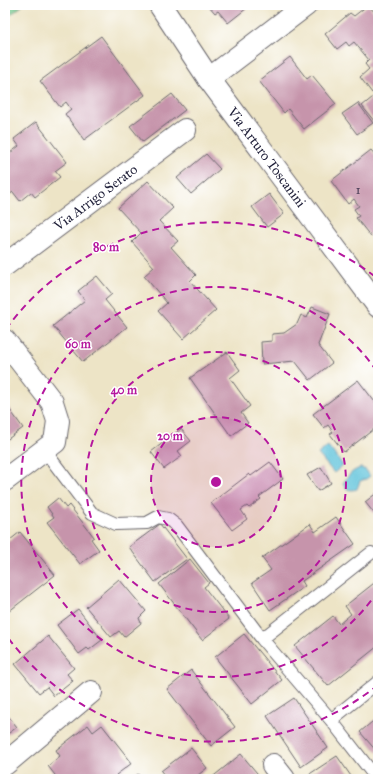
<svg xmlns="http://www.w3.org/2000/svg" width="383" height="784" font-family="'IM FELL Great Primer',serif">
<style>
.green{fill:#74c98d;stroke:#4b7664}
.water{fill:#5dc2da;stroke:#40728a}
.building{fill:#c694ab}
.lines{fill:none;stroke-linecap:round;stroke-linejoin:round}
.service-casing{stroke:#69666c;stroke-width:14}
.minor-casing{stroke:#69666c;stroke-width:24}
.service{stroke:#fff;stroke-width:12}
.minor{stroke:#fff;stroke-width:22}
.ring{fill:none;stroke:#b5179e;stroke-width:2;stroke-dasharray:7 5}
.labels{text-anchor:middle;dominant-baseline:central;stroke-width:3;stroke-linejoin:round;paint-order:stroke}
.number-label{font-size:12px;fill:#4b3e57}
.street-label{font-size:14px;fill:#22223b;stroke:#fff}
.centre{fill:#b5179e;stroke:#fff;stroke-width:2}
.ring-label{font-size:12px;text-anchor:middle;font-weight:bold;fill:#b5179e;stroke:#fff;stroke-width:3;stroke-linejoin:round;paint-order:stroke}
</style>
<rect width="100%" height="100%" fill="#fff"/>
<filter id="ink" filterUnits="userSpaceOnUse"><feTurbulence type="fractalNoise" baseFrequency=".025" numOctaves="2"/><feDisplacementMap in="SourceGraphic" scale="8" xChannelSelector="R" yChannelSelector="G"/><feConvolveMatrix kernelMatrix="1 2 1 2 8 2 1 2 1" color-interpolation-filters="sRGB"/></filter>
<filter id="wash" filterUnits="userSpaceOnUse"><feTurbulence type="fractalNoise" baseFrequency=".012" numOctaves="4" result="noise"/><feDisplacementMap in="SourceGraphic" scale="16" xChannelSelector="R" yChannelSelector="G"/><feGaussianBlur stdDeviation="0.9" result="paint"/><feColorMatrix in="noise" values="0 0 0 0 0 0 0 0 0 0 0 0 0 0 0 0 0 1.4 0 .05"/><feComposite in="paint" operator="in"/></filter>
<g filter="url(#wash)">
<rect width="100%" height="100%" fill="#ede4c6"/>
<path class="green" d="M5 5H23L5 19Z"/>
<path class="water" d="M328 446 343 465 334 473 318 454Z
M361 468 366 470 370 476 366 479 360 481 357 489C350 491 347 490 343 484 347 477 352 470 361 468Z"/>
<g id="blocks">
<path class="building" d="M208 5H245L247 8 228 23 218 11 215 13Z
M368 5 378 16V22L375 24 378 28V88L372 93 360 77 369 69 365 64 369 60 354 42 349 46 346 42 337 49 325 34 350 13 354 16Z
M101 36 145 95 84 140 65 114 71 109 66 102 60 107 40 81Z
M290 57 307 79 312 75 336 104 304 129 288 109 284 113 259 81Z
M378 93V120L375 122 362 106Z
M172 94 185 110 143 142 130 126Z
M358 103 373 123 357 134 342 114Z
M36 122 67 162 55 171 60 177 35 197 31 192 20 201 13 192 5 198V157L19 146 14 139Z
M371 150 378 158V235L376 233 371 237 356 218 359 216 354 209 359 206 354 199 348 204 331 181Z
M206 154 220 169 191 194 177 178Z
M148 181 173 208 159 221 178 241 171 247 196 275 190 281 216 310 183 339 158 311 167 303 144 276 154 267 132 242 141 233 118 208Z
M269 194 284 214 267 227 252 207Z
M97 276 112 294 105 300 127 327 83 362 53 326 85 300 78 291Z
M312 307 330 314 318 345 332 363 310 380 295 361 262 364 261 342 272 341V334L284 333 297 324 301 315 307 318Z
M227 352 240 370 230 378 250 406 241 413 248 423 231 436 190 378Z
M358 380 378 406V426L344 452 330 434 333 432 328 425 324 428 313 414Z
M5 403 23 428 5 441Z
M181 429 191 441 178 451 182 456 164 469 151 452Z
M270 462 283 479 259 497 261 499 249 508 247 506 241 510 247 519 232 530 211 503 249 474 251 476Z
M321 467 331 483 318 491 307 475Z
M378 492V518L365 502Z
M58 498 66 508 69 505 94 537 91 539 99 550 80 564 47 522 54 517 47 507Z
M336 517 355 544 302 581 305 586 270 610 252 583 271 570 262 558 310 524 315 532Z
M160 524 187 559 155 582 129 547Z
M20 532 55 575 8 612 5 608V544Z
M190 559 209 583 204 587 229 619 202 640 159 584Z
M119 579 146 611 139 618 141 623 124 637 119 631 111 637 86 607Z
M378 580V646L328 686 295 646 333 616 339 624 351 614 345 606Z
M78 609 102 640 89 650 87 648 79 654 57 625Z
M244 634 282 680 252 704 215 657Z
M48 636 74 668 67 674 73 681 54 696 47 687 39 693 15 664Z
M191 670 235 727 211 746 167 689Z
M294 698 328 748 301 767 267 716Z
M5 712 17 727 5 736Z
M378 717V753L360 732Z
M88 725 93 732 102 725 132 763 116 775 120 779H58L48 766 60 756 56 750Z
M191 748 207 768 193 779H167L161 771Z
M241 754 262 779H210Z
M337 756 353 779H307L305 777Z
M138 774 141 779H132Z"/>
</g>
</g>
<g filter="url(#ink)">
<use href="#blocks" fill-opacity="0" stroke="#69666c" stroke-width="1"/>
<g class="lines">
<g class="service-casing">
<path id="service" d="M45 451 92 513 116 524 147 523 158 517 168 519 177 526 262 639 331 720 377 779
M262 639 371 553
M331 720 378 682"/>
</g>
<g class="minor-casing">
<g id="minor">
<path id="s1" d="M160 5 209 79 378 306"/>
<path d="M209 79 306 5"/>
<path id="s2" d="M5 265 185 130"/>
<path d="M5 341 52 402 58 421 55 442 5 480"/>
<path d="M5 764 91 692"/>
<path d="M273 765 284 779"/>
</g>
</g>
<use href="#service" class="service"/>
<use href="#minor" class="minor"/>
</g>
</g>
<circle cx="216" cy="482" r="65" fill="#b5179e" fill-opacity=".12"/>
<g class="ring">
<circle cx="216" cy="482" r="65"/>
<circle cx="216" cy="482" r="130"/>
<path d="M378 591A195 195 0 1 1 378 373"/>
<path d="M378 685A260 260 0 0 1 6 635M6 329A260 260 0 0 1 378 279"/>
</g>
<g class="labels">
<g class="number-label">
<text x="358" y="190">1</text>
</g>
<g class="street-label">
<text stroke="none"><textPath href="#s1" startOffset="186">Via Arturo Toscanini</textPath></text>
<text stroke="none"><textPath href="#s2" startOffset="113">Via Arrigo Serato</textPath></text>
</g>
</g>
<circle cx="216" cy="482" r="6" class="centre"/>
<g class="ring-label">
<text x="106" y="251">80 m</text>
<text x="78" y="348">60 m</text>
<text x="124" y="394">40 m</text>
<text x="170" y="440">20 m</text>
</g>
<rect width="383" height="784" fill="none" stroke="#fff" stroke-width="20"/>
</svg>
